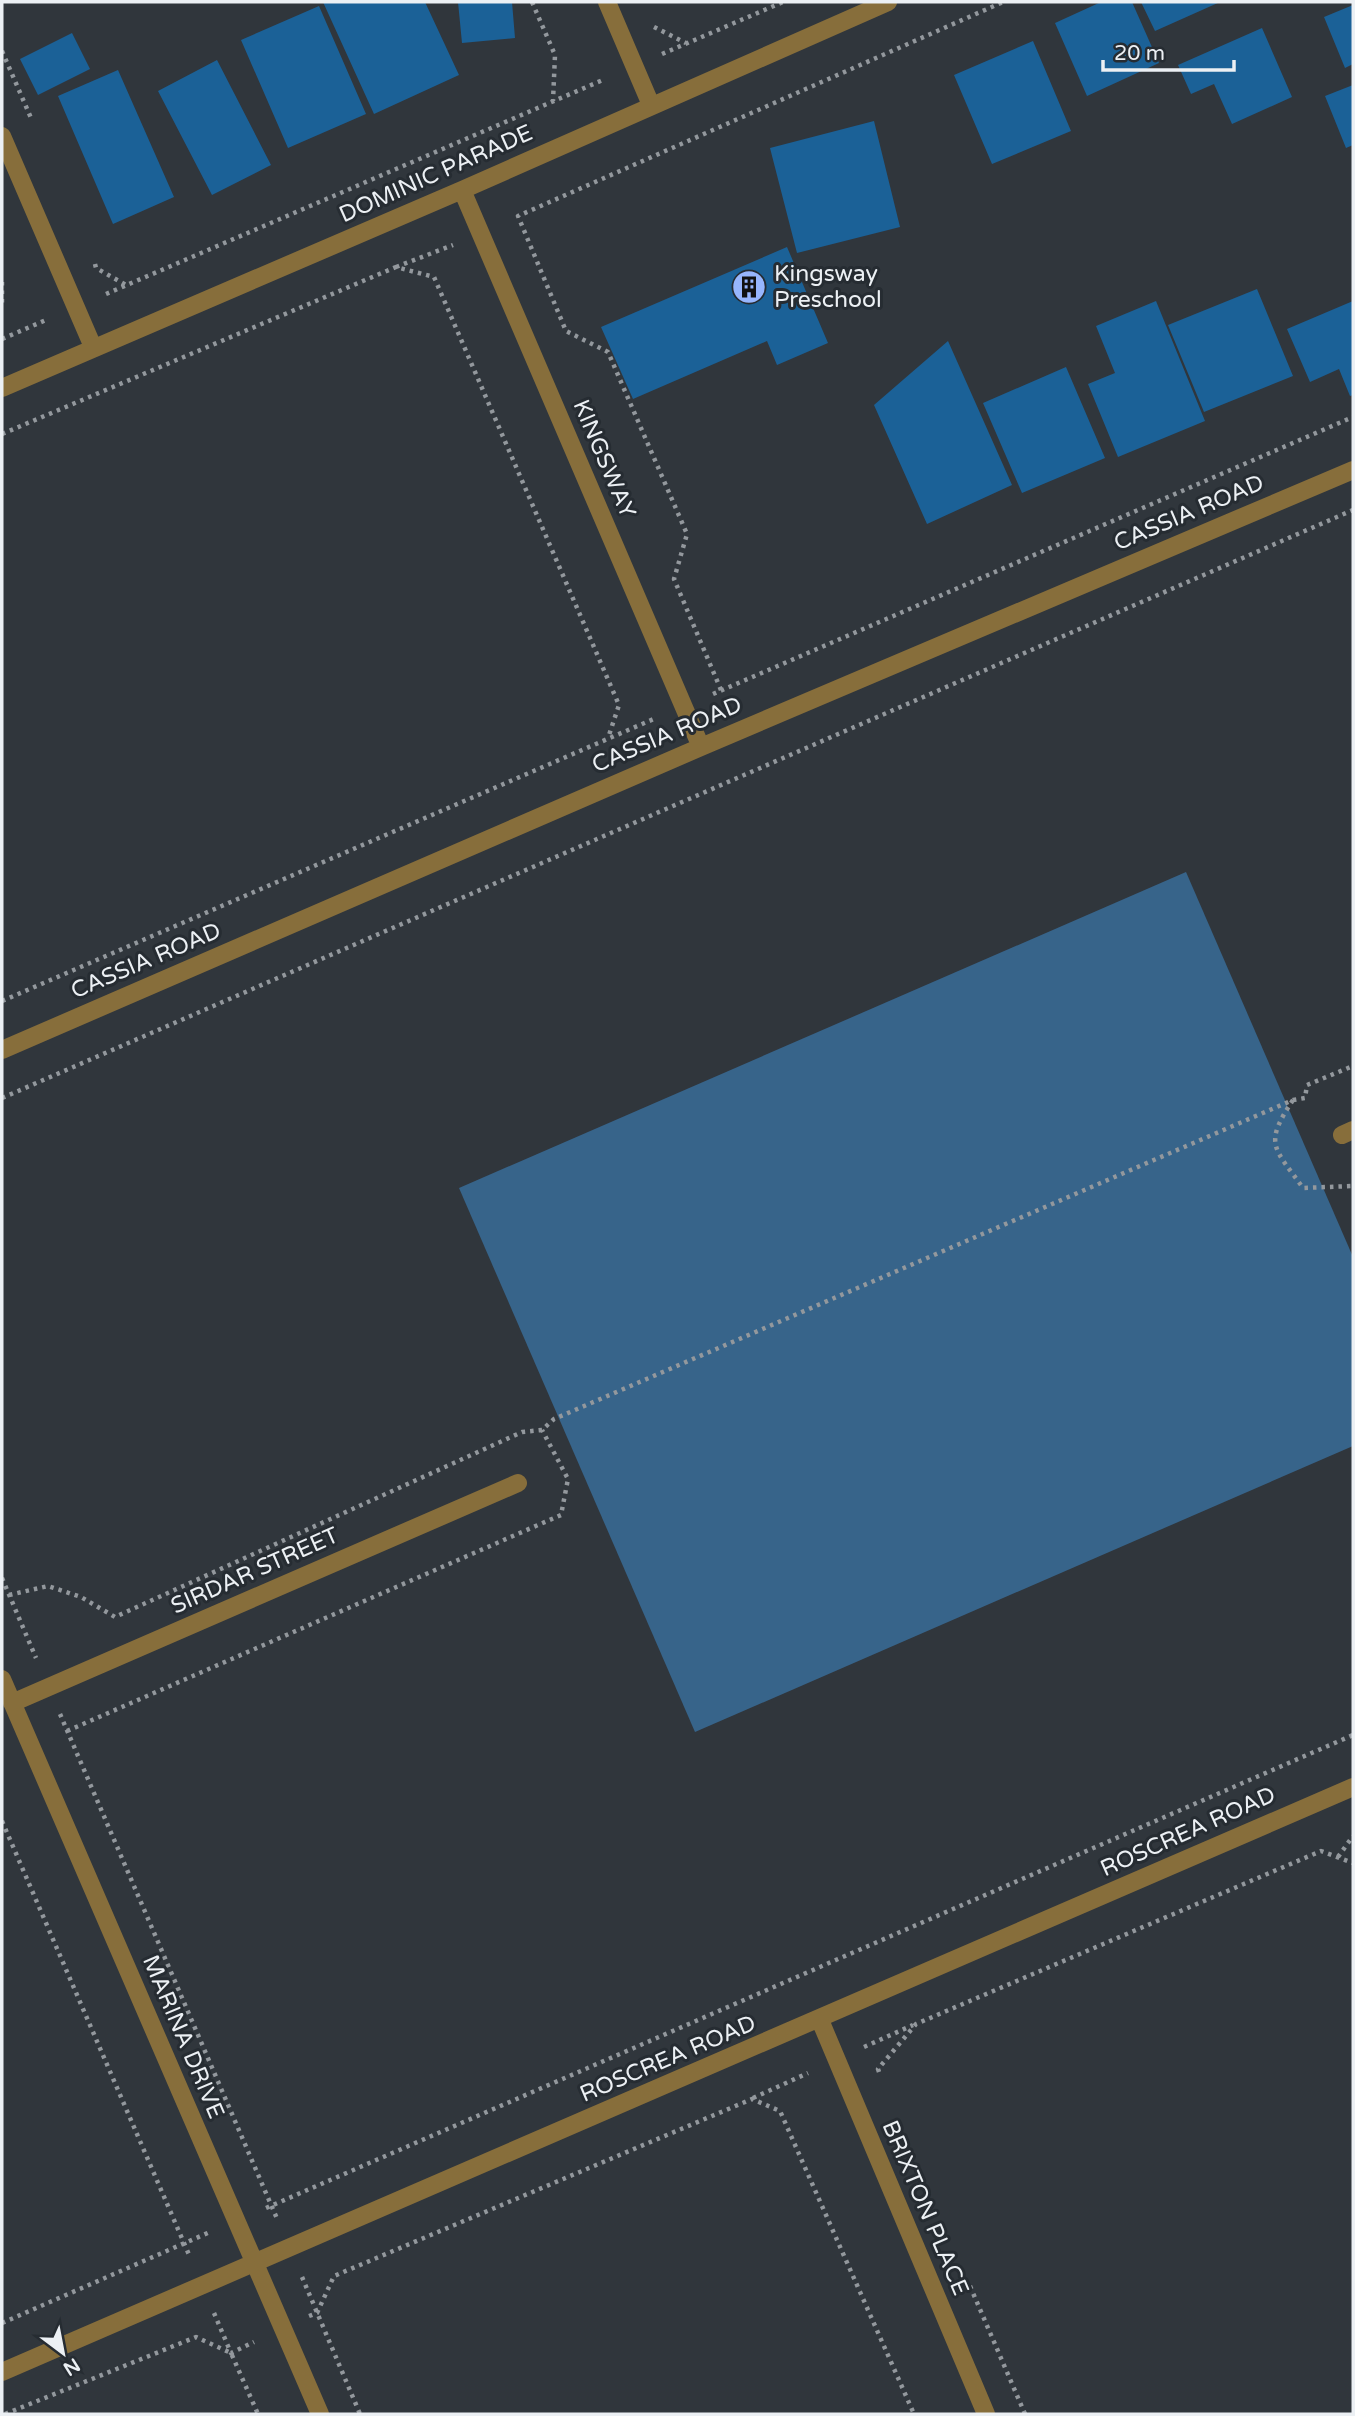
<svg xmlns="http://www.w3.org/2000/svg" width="1355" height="2416" font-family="'Varela Round',sans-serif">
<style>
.green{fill:#37648a}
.building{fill:#1b6197}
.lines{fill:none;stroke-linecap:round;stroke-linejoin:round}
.path{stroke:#93989d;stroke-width:4.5;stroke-dasharray:3.5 5;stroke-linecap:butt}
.minor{stroke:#876e3b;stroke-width:18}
.labels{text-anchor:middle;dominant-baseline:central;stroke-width:6;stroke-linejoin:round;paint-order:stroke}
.street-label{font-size:23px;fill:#ecf0f4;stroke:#262c32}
.poi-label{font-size:23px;fill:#ecf0f4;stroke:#262c32;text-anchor:start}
</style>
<rect width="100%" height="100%" fill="#30363c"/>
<path class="green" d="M1186 872 1353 1257V1446L695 1732 459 1188Z"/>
<path class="building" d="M323 2H425L459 75 374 114Z
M458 2H512L515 38 462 43Z
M1101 2H1132L1159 63 1087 96 1055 23Z
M1141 2H1220L1155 31Z
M1353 5V64L1345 68 1324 17Z
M319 6 366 114 288 148 241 40Z
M1262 28 1292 97 1232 124 1214 84 1191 94 1178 65Z
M72 33 90 69 38 95 20 59Z
M1033 41 1071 131 992 164 954 75Z
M217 60 271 165 212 195 158 91Z
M118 70 174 197 113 224 58 96Z
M1353 85V145L1346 148 1325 96Z
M874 121 900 227 797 253 770 148Z
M787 247 828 343 777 365 767 341 633 399 601 327Z
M1257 289 1293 376 1204 412 1168 325Z
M1156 301 1205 421 1118 457 1088 384 1115 373 1096 326Z
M1353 301V395L1350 396 1339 369 1310 382 1287 329Z
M948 341 1012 485 927 524 874 405Z
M1066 367 1105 458 1022 493 983 403Z"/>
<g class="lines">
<path class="path" d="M532 2 555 55 553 101
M654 27 686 43
M2 51 31 118
M662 54 783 2
M95 264 96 268 126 285
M396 267 453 245
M2 282V303
M106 294 605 79
M2 339 46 320
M2 434 396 267 434 277 619 705 608 738
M721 690 674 579 687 534 608 352 566 331 518 216 1003 2
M713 694 1353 417
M2 1001 656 718
M2 1098 1353 510
M1293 1100C1263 1145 1274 1147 1303 1188L1353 1186
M2 1578 36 1658
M9 1595 48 1586 81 1597 115 1617 522 1432 542 1430 554 1419 1293 1100 1305 1098 1307 1085 1353 1066
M60 1714 278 2221
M67 1731 561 1515 568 1479 542 1430
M2 1821 190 2257
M1338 1857 1353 1836
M864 2047 913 2025
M879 2072 878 2069 916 2024 1321 1851 1353 1863
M753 2098 808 2073
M266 2208 1353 1735
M302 2277 360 2414
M970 2286 1025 2414
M214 2313 231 2353 254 2342
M309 2316 317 2313 334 2276 752 2099 780 2111 914 2414
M2 2323 210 2232
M5 2414 196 2337 231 2353 258 2414"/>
<path class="minor" d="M607 2 651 105
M2 136 93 347
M462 190 701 747
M2 388 462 190 888 2
M2 1050 701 747 1353 470
M1342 1135 1353 1130
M2 1679 320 2414
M12 1703 518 1483
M820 2020 986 2414
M2 2372 1353 1787"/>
</g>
<defs>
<g id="building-disc" transform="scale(1.75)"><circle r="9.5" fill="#97b6fd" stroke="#262c32"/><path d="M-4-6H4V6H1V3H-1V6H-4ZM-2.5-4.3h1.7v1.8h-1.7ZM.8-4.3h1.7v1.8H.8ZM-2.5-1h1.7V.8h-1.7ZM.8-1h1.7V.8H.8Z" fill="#111"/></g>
</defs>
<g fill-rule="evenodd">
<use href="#building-disc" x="749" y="287"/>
</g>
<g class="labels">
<g class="street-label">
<text transform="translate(436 174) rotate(-24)">DOMINIC PARADE</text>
<text transform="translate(604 459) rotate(67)">KINGSWAY</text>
<text transform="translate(1189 513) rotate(-23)">CASSIA ROAD</text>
<text transform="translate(667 735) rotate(-23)">CASSIA ROAD</text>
<text transform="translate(146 961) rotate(-23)">CASSIA ROAD</text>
<text transform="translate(255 1571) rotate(-24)">SIRDAR STREET</text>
<text transform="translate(1188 1832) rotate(-24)">ROSCREA ROAD</text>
<text transform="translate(183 2037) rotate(67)">MARINA DRIVE</text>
<text transform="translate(668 2059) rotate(-23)">ROSCREA ROAD</text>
<text transform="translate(925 2208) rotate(67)">BRIXTON PLACE</text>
</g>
<g class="poi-label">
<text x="774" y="274">Kingsway<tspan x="774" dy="26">Preschool</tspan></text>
</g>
</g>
<rect width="1355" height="2416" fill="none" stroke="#ecf0f4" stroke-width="7"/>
<g transform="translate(63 2353) rotate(148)" stroke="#262c32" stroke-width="5" paint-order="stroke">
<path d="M0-5L12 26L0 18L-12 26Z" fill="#ecf0f4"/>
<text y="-10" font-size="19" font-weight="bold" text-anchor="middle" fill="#ecf0f4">N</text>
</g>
<path d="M1103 60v10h131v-10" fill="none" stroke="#ecf0f4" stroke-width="3.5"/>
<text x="1114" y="60" font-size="21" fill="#ecf0f4" stroke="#262c32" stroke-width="5" paint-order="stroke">20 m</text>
</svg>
